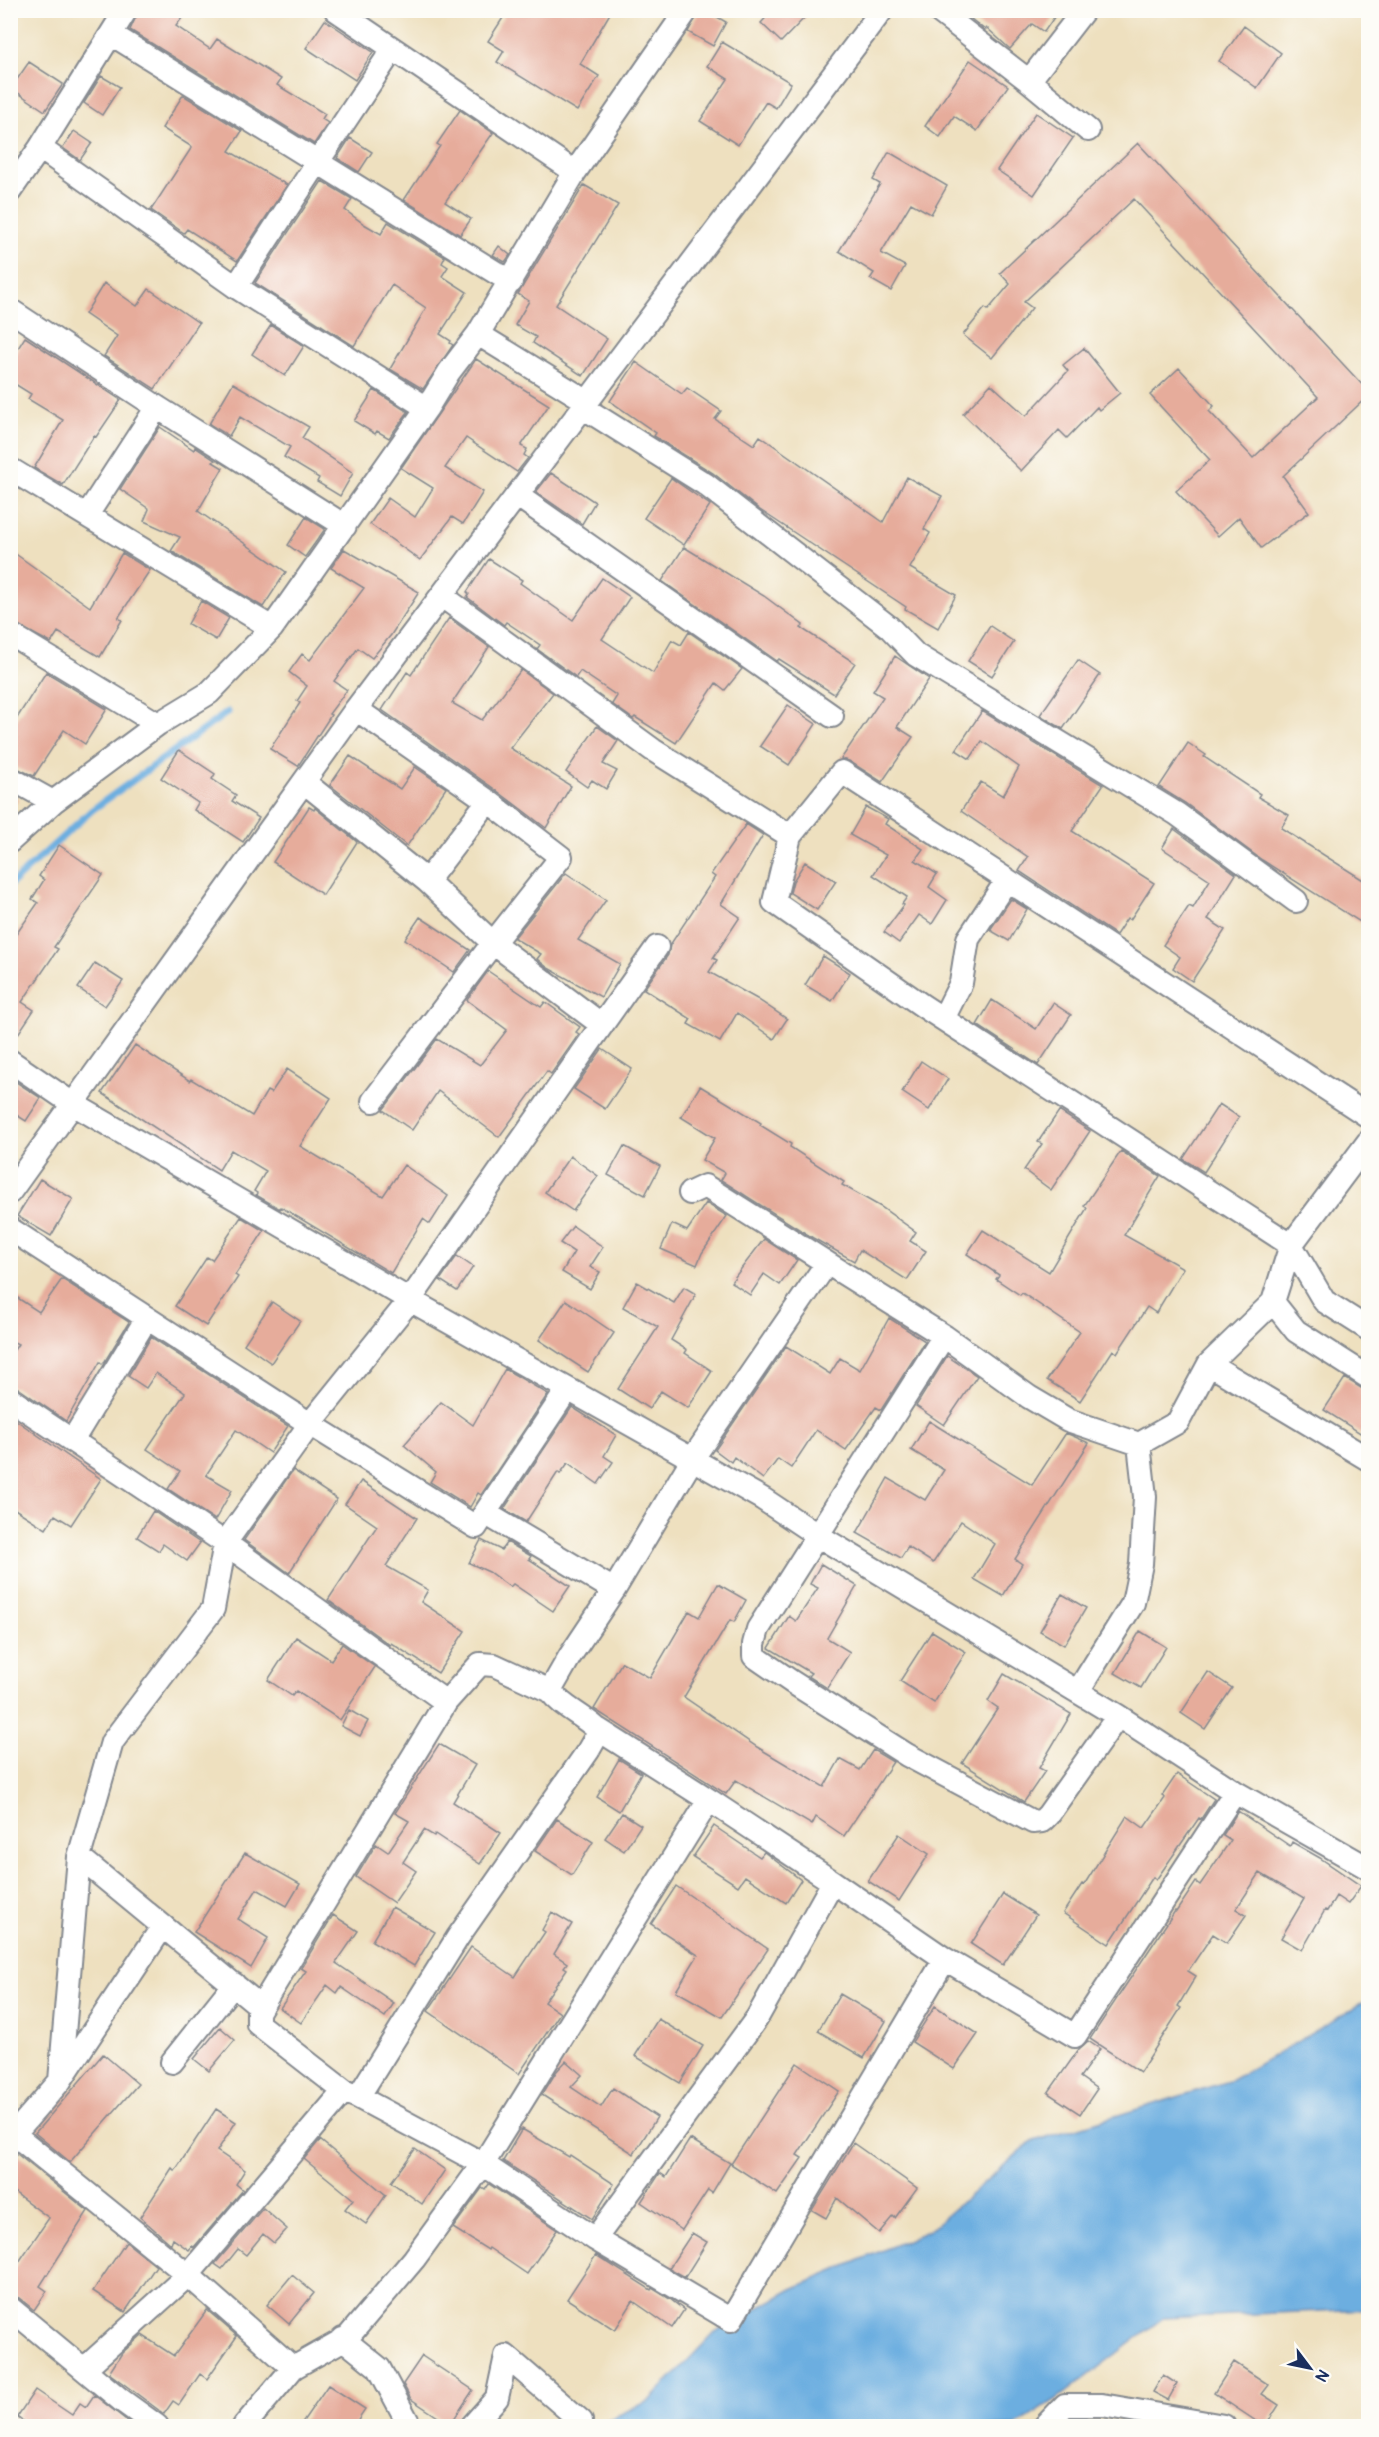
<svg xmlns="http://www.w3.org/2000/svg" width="1379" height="2437" font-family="Pangolin,sans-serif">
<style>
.water{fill:#6caee0;stroke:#446e9f;stroke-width:1.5}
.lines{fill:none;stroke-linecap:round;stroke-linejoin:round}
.stream{stroke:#6caee0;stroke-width:7}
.building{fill:#e6ac9b}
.street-casing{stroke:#84888e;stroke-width:26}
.street{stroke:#fff;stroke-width:22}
</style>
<rect width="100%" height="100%" fill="#fdfcf7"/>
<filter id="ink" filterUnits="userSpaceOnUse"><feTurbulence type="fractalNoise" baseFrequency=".0167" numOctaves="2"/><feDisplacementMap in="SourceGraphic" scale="12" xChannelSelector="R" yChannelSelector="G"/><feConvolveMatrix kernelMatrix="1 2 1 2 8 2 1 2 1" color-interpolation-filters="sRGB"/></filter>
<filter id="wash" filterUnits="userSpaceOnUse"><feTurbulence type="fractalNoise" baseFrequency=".008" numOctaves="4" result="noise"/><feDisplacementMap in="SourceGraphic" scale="24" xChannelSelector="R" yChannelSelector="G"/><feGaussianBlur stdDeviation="1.35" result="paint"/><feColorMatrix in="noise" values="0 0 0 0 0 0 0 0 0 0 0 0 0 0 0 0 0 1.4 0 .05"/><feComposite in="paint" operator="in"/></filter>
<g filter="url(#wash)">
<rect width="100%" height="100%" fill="#eee0bf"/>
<path class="water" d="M1368 2000V2309L1163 2318 1057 2399 1014 2426H595L649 2401 715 2332 792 2289 928 2231 1031 2142 1232 2080Z"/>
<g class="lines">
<path class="stream" d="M10 885 92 810 228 712"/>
</g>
<g id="blocks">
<path class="building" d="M139 10H170L182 18 176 26 210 49 217 39 281 79 277 85 325 114 322 119 328 123 314 144 130 30Z
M508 10H612L580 64 599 76 577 111 497 62 504 51 488 41Z
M700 10H705L726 22 713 46 688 32Z
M773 10H812L781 42 761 23Z
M960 10H1059L1044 32 1032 24 1010 49 987 28 985 30Z
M325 20 373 52 355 80 306 48Z
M1244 26 1281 53 1257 88 1219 61Z
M722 42 791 83 776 108 766 102 738 145 700 121 728 79 707 66Z
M970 60 1008 86 977 131 954 116 940 137 925 126Z
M29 62 63 84 45 111 11 88Z
M101 76 120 87 102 115 84 103Z
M183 95 242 131 229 151 287 185 237 261 187 229 184 233 151 210 192 147 162 128Z
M460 110 493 133 445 202 471 219 460 235 404 200 440 146 437 144Z
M1036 113 1073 138 1034 195 997 170Z
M74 131 92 143 80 160 63 148Z
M350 138 372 152 359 172 337 158Z
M1138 143 1368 391V396L1283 476 1309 512 1261 548 1239 517 1218 536 1176 491 1210 460 1150 395 1179 368 1214 406 1209 411 1253 458 1318 397 1134 199 1024 302 1032 308 992 358 963 335 985 308 988 310 1010 284 1000 273Z
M889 152 947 186 931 214 911 203 881 253 905 266 891 291 870 279 874 273 839 251 880 184 873 180Z
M322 181 352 199 345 210 364 224 381 234 388 222 445 257 442 263 448 267 442 276 467 292 440 334 451 341 450 343 453 345 423 389 390 369 426 308 392 285 354 346 255 283Z
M584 185 618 205 556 305 607 339 583 376 533 343 536 337 515 325 529 301 518 294Z
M499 246 510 255 505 262 493 255Z
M104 283 137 306 149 289 199 323 155 389 104 356 117 336 85 314Z
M271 325 304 346 285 376 252 354Z
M25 337 121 400 96 437 94 436 63 485 34 468 63 420 28 399 31 394 10 381V361Z
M1084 348 1120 393 1099 410 1097 407 1067 438 1059 430 1021 471 963 414 991 384 1026 416 1068 371 1063 365Z
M476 359 549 405 521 446 527 449 524 455 528 458 517 472 466 438 445 468 483 492 463 524 452 517 420 560 370 524 388 498 415 517 433 488 401 468Z
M636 362 682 394 687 388 721 411 715 419 754 445 760 436 883 522 907 477 942 496 924 529 930 533 910 568 956 595 938 628 905 609 906 607 760 510 713 473 654 436 656 433 610 401Z
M233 383 309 427 302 438 353 473 340 496 317 482 319 478 284 457 290 447 240 417 229 436 209 424Z
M374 390 408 412 389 438 377 431 375 434 354 421Z
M160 427 194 450 195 447 215 460 213 462 223 468 198 511 286 572 263 607 171 551 180 537 144 521 149 509 120 489Z
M551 473 595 502 582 524 536 492Z
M671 478 710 505 684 545 644 518Z
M306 517 325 529 305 557 288 545Z
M684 547 764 596 803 625 801 628 855 663 834 694 779 659 777 661 662 581Z
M344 549 419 592 391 635 372 658 358 648 334 681 347 690 329 714 331 715 298 766 270 749 300 703 297 701 307 686 289 672 302 654 310 660 364 588 331 568Z
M10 550 90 607 122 553 150 570 118 618 122 620 100 657 58 632 51 643 10 621Z
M489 559 522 580 520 583 573 620 602 578 630 597 602 639 653 673 672 640 681 645 689 632 742 669 725 690 716 683 676 743 635 717 633 719 612 704 617 696 580 671 576 677 537 649 540 645 506 622 504 625 467 597 469 594 467 592Z
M201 601 229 618 216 640 188 624Z
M449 618 489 647 452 703 482 720 521 670 553 693 510 748 571 786 546 828 496 790 382 710 407 672 411 675Z
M990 626 1014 642 992 676 968 661Z
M895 656 929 679 897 727 913 737 882 782 849 761 841 759 883 697 873 691Z
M1078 660 1100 675 1063 729 1040 715Z
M46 672 107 709 85 744 64 730 34 776 10 765V729Z
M788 705 816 724 789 765 760 746Z
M982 711 1103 785 1072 831 1154 883 1130 920 1127 918 1116 935 1019 871 1028 857 961 811 981 782 1003 796 1019 767 982 741 970 759 956 750Z
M597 726 618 741 603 764 617 771 606 789 592 780 587 787 566 772Z
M1188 743 1206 755 1204 757 1260 794 1258 797 1289 815 1281 828 1368 883V927L1262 860 1185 803 1159 787Z
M179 750 215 774 212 779 236 795 232 801 259 818 243 842 194 810 198 803 161 778Z
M350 756 400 789 415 767 446 788 407 846 330 785Z
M10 794 19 799 10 812Z
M309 807 314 810 315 808 357 842 323 895 273 862Z
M866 807 888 819 885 824 923 849 915 860 937 874 929 887 947 900 932 924 919 915 899 943 884 932 904 905 902 904 907 897 873 875 886 855 850 835Z
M746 824 763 835 721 904 740 917 713 958 717 960 709 972 757 999 787 1019 774 1039 737 1013 720 1042 688 1024 691 1019 644 989 668 955 670 945 715 877 711 874Z
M1174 829 1236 874 1208 919 1225 930 1192 981 1173 968 1180 957 1163 945 1189 906 1193 908 1210 880 1162 848Z
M59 845 103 875 54 947 58 949 22 1002 34 1010 10 1046V943L38 903 32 899 44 880 39 876Z
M805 862 836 881 817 910 790 893 793 881Z
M566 873 606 900 578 940 620 964 601 997 548 968 537 959 541 954 514 938Z
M1011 899 1027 909 1009 941 990 930Z
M420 917 470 950 454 972 405 939Z
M823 956 850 973 832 1001 805 985Z
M95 963 123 981 105 1006 78 988Z
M488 971 541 1007 545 1002 580 1027 576 1032 579 1034 551 1074 547 1071 499 1137 438 1091 412 1130 383 1110 437 1039 480 1065 507 1030 467 1000Z
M992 1000 1036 1029 1053 1003 1071 1015 1038 1065 977 1025Z
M135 1045 190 1081 191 1079 252 1116 267 1091 271 1093 287 1069 331 1098 300 1146 383 1196 404 1165 448 1196 430 1224 423 1219 391 1273 281 1207 280 1209 256 1195 257 1193 254 1191 266 1171 231 1150 219 1170 102 1093Z
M602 1049 632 1069 605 1109 574 1089Z
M921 1061 948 1079 929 1110 902 1092Z
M10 1078 41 1098 26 1121 10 1111Z
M700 1086 761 1123 760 1125 791 1144 790 1147 844 1182 842 1185 881 1207 916 1232 910 1241 926 1251 907 1280 860 1250 854 1261 813 1238 721 1180 725 1173 702 1160 715 1138 681 1117Z
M1219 1104 1239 1117 1204 1172 1183 1159Z
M1059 1111 1090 1131 1051 1190 1024 1170 1042 1144 1038 1142Z
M624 1146 660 1166 645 1195 608 1175Z
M1121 1151 1160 1176 1124 1235 1183 1268 1156 1313 1147 1307 1117 1353 1113 1350 1080 1401 1047 1380 1080 1332 1022 1293 1020 1295 996 1279 999 1275 967 1254 983 1230 1049 1272 1087 1208 1084 1206Z
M570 1156 598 1176 573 1211 545 1192Z
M40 1179 73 1199 51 1236 17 1216Z
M706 1203 727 1216 702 1253 697 1265 661 1249 672 1224 687 1231Z
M241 1217 264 1231 235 1275 238 1277 206 1326 175 1306 207 1257 212 1260Z
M573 1226 603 1247 590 1267 600 1272 590 1289 562 1272 574 1252 560 1243Z
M764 1239 797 1260 780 1285 764 1274 750 1295 731 1282Z
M457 1256 473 1267 457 1291 440 1280Z
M62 1279 129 1322 105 1361 102 1364 100 1362 66 1421 18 1388 10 1386V1356L18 1344 10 1340V1293L39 1312Z
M637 1282 674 1303 684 1287 696 1294 671 1340 687 1350 685 1353 712 1371 688 1408 661 1391 649 1409 618 1389 658 1327 623 1307Z
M566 1300 614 1333 588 1372 539 1340Z
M272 1302 300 1321 271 1363 244 1344Z
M889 1318 925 1341 881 1410 876 1407 846 1450 816 1430 791 1468 778 1459 763 1479 734 1457 731 1462 715 1450 786 1346 830 1374 840 1358 860 1370Z
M151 1337 288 1426 270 1453 236 1430 206 1475 232 1490 215 1520 168 1489 180 1471 147 1449 185 1393 156 1373 146 1388 128 1376Z
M947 1356 977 1376 944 1425 916 1406Z
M505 1369 548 1394 481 1495 478 1493 470 1507 430 1482 436 1472 404 1445 441 1402 473 1425Z
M1345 1378 1361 1388 1368 1390V1438L1324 1410Z
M572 1407 616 1435 604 1456 613 1462 598 1484 568 1463 560 1474 558 1472 526 1522 504 1509Z
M10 1416 101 1479 71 1525 55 1515 46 1529 10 1506Z
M929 1421 1032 1485 1066 1433 1089 1443 1015 1559 1022 1564 1003 1596 974 1579 995 1544 961 1521 933 1563 908 1547 901 1558 857 1533 888 1478 925 1500 944 1470 911 1450Z
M293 1470 337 1499 289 1573 244 1540Z
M361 1481 417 1518 386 1566 428 1590 421 1602 465 1631 438 1673 391 1643 390 1645 328 1600 377 1526 345 1504Z
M153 1511 200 1543 187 1561 163 1544 159 1551 137 1537Z
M481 1540 501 1550 507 1542 531 1556 529 1559 570 1586 553 1611 513 1584 510 1587 489 1572 469 1563Z
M821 1564 857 1586 827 1638 850 1652 827 1688 808 1676 811 1673 769 1648 789 1616 796 1621 818 1588 810 1584Z
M718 1584 746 1600 734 1622 730 1620 684 1697 757 1747 824 1787 840 1759 860 1770 873 1750 893 1762 844 1836 816 1817 812 1825 736 1780 726 1794 594 1709 622 1662 650 1678 689 1611 699 1617Z
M1062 1594 1086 1608 1064 1645 1040 1631Z
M932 1631 966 1652 934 1703 900 1681Z
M1140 1631 1166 1647 1141 1688 1115 1673Z
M296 1637 331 1660 342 1644 375 1667 340 1720 296 1691 292 1696 268 1680Z
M1208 1672 1232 1688 1205 1729 1181 1713Z
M1004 1674 1071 1714 1039 1768 1045 1771 1024 1802 962 1763 998 1708 988 1701Z
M349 1710 368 1721 360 1736 341 1726Z
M439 1744 475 1765 453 1802 501 1833 480 1864 435 1834 434 1836 424 1830 403 1862 416 1871 394 1903 356 1877 376 1844 388 1852 409 1821 395 1813Z
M619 1759 641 1773 619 1811 597 1797Z
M1177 1774 1214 1799 1201 1819 1199 1818 1156 1880 1153 1877 1109 1944 1063 1913 1082 1884 1084 1885 1127 1816 1144 1828 1165 1798 1162 1796Z
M1238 1811 1290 1846 1292 1842 1320 1858 1361 1886 1348 1904 1336 1896 1327 1911 1325 1910 1302 1950 1281 1938 1304 1899 1260 1873 1236 1909 1246 1915 1227 1943 1213 1934 1188 1971 1196 1976 1178 2006 1181 2008 1140 2072 1090 2039 1175 1911 1176 1912 1196 1882 1200 1885 1231 1840 1223 1835Z
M622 1813 641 1825 624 1851 605 1838Z
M557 1819 593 1842 572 1875 535 1851Z
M714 1826 760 1857 764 1852 801 1880 786 1903 745 1876 738 1886 693 1857Z
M899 1834 929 1854 899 1901 868 1881Z
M245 1853 300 1884 287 1906 257 1889 238 1919 268 1938 251 1968 194 1932Z
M676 1886 768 1949 722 2017 676 1991 698 1955 651 1924Z
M1003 1894 1036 1915 1003 1965 971 1944Z
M392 1907 435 1932 414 1966 372 1941Z
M552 1912 572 1924 554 1954 567 1963 564 1967 567 1969 544 2002 560 2013 519 2074 428 2011 471 1947 515 1977 545 1932 542 1930Z
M333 1915 358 1931 336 1963 394 2003 385 2017 341 1987 337 1993 327 1985 301 2023 280 2008 306 1971 301 1968Z
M840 1994 886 2021 864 2058 818 2031Z
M935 2006 978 2034 954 2069 912 2042Z
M658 2019 703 2046 680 2083 635 2056Z
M220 2027 235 2040 209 2071 194 2059Z
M1088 2041 1100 2049 1080 2077 1097 2089 1080 2114 1048 2093 1079 2049Z
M103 2054 138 2084 70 2162 35 2133Z
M566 2061 582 2075 571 2087 601 2107 613 2088 657 2117 634 2154 542 2095 556 2072Z
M797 2063 839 2091 797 2155 802 2158 777 2194 731 2164Z
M216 2109 236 2122 217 2151 245 2170 236 2184 243 2190 194 2247 192 2246 189 2250 173 2239 171 2244 140 2217 172 2168 175 2171Z
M522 2129 569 2157 570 2155 614 2184 592 2219 503 2161Z
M690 2139 730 2163 712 2193 708 2190 682 2230 641 2202 660 2173 666 2177Z
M320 2140 386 2195 366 2224 345 2209 353 2199 304 2159Z
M853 2143 917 2188 895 2218 893 2216 879 2233 837 2198 826 2218 812 2210Z
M415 2149 445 2170 422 2204 391 2182Z
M17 2154 88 2211 40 2286 47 2291 34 2310 19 2298 10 2295V2275L49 2218 10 2189V2161Z
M489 2184 557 2230 527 2274 489 2248 488 2250 453 2228 482 2188 485 2190Z
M263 2208 287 2229 274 2243 263 2234 246 2255 238 2249 222 2269 215 2264Z
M692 2233 707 2242 685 2277 669 2268Z
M126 2242 156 2266 125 2312 93 2291Z
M596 2255 651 2290 652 2288 670 2299 684 2310 672 2328 633 2301 615 2330 567 2299Z
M292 2275 314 2293 289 2324 267 2305Z
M207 2310 237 2336 207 2379 200 2374 179 2405 173 2401 164 2414 109 2373 122 2353 142 2335 174 2356Z
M422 2356 473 2390 450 2425 411 2399 403 2384Z
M1234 2362 1269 2385 1262 2394 1279 2405 1265 2427 1214 2393Z
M1163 2375 1177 2384 1168 2400 1153 2392Z
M328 2385 365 2409 353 2427H299Z
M35 2390 72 2415 80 2403 86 2407 94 2395 135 2427H30L17 2417Z"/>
</g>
</g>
<g filter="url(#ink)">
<use href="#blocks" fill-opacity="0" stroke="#84888e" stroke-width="1.5"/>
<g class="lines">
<g class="street-casing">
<path id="street" d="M336 10 575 172
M937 10 1029 81 1084 10
M111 34 511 282
M1029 81 1088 130
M40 148 236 287 427 408
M10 191 40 148 126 10
M236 287 317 163 393 49
M10 310 157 407 345 526
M478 334 588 402
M584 408 705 484 889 627 916 655 1177 814 1296 901
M10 469 272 628
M518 496 832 716
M87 515 157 407
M442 596 653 750 790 836
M10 634 158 724
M356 709 488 801 561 857 493 943 373 1101
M10 778 53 802
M10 841 53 802 158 724 209 693 272 628 427 408 449 372 478 334 575 172 687 10
M427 881 488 801
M943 1019 961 983 968 939 1007 880
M602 1025 657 947
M10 1061 73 1104 410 1300 763 1499 817 1535 1118 1716 1235 1792 1368 1868
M1368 1116 842 772 790 836 774 902 923 1006 1291 1245 1324 1301 1368 1329
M10 1192 356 709 882 10
M10 1229 310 1424 410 1300 602 1025 493 943 427 881 304 782
M827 1263 944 1336 1029 1397 1068 1420 1139 1444 1178 1422 1209 1364 1273 1302 1291 1245 1368 1142
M1273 1302 1296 1331 1368 1377
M944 1336 758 1629 754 1644V1656L792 1682 907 1755 1033 1822 1042 1821 1048 1815 1118 1716
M1209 1364 1368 1459
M10 1399 225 1543 310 1424 476 1527 485 1513 614 1590 693 1458 827 1263 705 1186 690 1193
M72 1441 147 1318
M485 1513 567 1390
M1078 1691 1133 1603 1141 1564 1145 1497 1139 1444
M596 1728 709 1800 483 2164 358 2097 458 1937 588 1751 596 1737V1728C581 1714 562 1707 550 1691L570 1656 614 1590
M709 1800 833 1882
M79 1857 261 2007
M172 2062 234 1984
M60 2081 79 1857 112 1742 213 1609 225 1543 446 1702
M358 2097 344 2091 258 2024V2012L446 1702 480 1664 494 1665 550 1691
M14 2134 60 2081 163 1926
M10 2138 14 2134 188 2275 293 2368 348 2337 414 2259 483 2164 595 2239 731 2320 945 1959
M595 2239 757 2018 833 1882 945 1959 1075 2036 1235 1792
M10 2308 121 2400 157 2426
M343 2339 379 2368 410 2426
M84 2369 188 2275 344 2091
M244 2426 293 2368
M472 2426 497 2398 506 2356 581 2421
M1045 2426 1065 2405H1102L1224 2426"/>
</g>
<use href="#street" class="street"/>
</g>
</g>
<rect width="1379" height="2437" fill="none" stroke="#fdfcf7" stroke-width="36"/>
<g transform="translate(1310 2368) rotate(122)" stroke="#fdfcf7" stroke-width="4.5" paint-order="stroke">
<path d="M0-4.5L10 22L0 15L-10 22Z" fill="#1b2f5e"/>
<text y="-9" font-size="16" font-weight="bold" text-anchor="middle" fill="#1b2f5e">N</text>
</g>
</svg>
